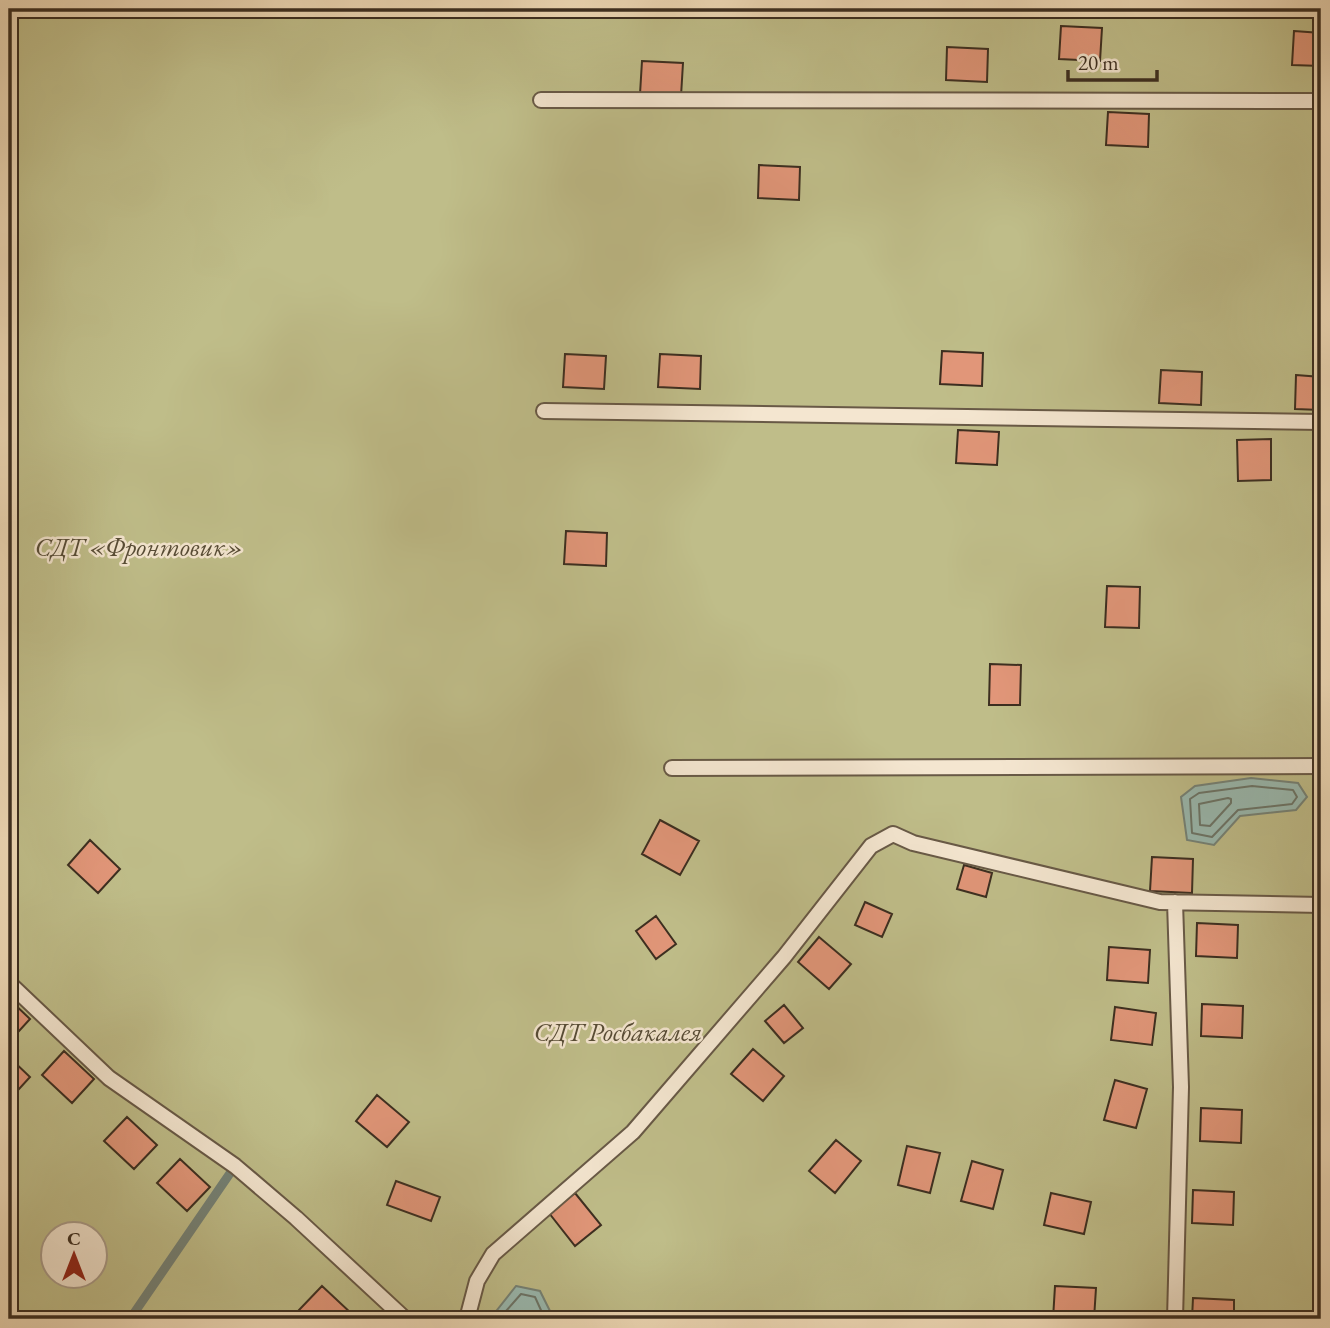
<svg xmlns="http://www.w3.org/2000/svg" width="1330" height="1328" font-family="'EB Garamond',serif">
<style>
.green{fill:#bfbd89;stroke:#7e7654;stroke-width:2;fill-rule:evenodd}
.water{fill:#99bab1;stroke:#748277;stroke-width:2}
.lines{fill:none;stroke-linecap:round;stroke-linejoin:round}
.shore{stroke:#6a7468;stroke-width:2}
.stream{stroke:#748277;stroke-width:9}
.building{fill:#e19679;stroke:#3c2e20;stroke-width:2}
.lane-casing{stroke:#685946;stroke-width:18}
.lane{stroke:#f4e6d0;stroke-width:14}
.labels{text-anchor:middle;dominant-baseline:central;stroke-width:5;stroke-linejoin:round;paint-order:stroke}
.park-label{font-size:26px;font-style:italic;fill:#564b35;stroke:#f4e6d0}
</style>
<rect width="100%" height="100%" fill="#eed9b6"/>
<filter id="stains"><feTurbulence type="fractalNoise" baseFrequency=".00286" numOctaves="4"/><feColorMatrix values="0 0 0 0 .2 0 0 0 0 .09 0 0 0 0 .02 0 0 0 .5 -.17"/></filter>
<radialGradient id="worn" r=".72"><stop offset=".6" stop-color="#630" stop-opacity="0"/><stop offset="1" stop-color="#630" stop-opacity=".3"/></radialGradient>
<path class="green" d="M9 9H1321V1319H9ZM52 1234H94V1276H52Z"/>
<path class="water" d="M1251 778 1298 783 1307 797 1296 810 1240 816 1214 845 1187 840 1181 797 1195 786Z
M516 1286 540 1291 554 1319H490Z"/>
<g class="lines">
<path class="shore" d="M1252 786 1293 790 1297 797 1292 804 1238 810 1212 837 1192 833 1190 799 1199 793Z
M1228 798 1231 799V803L1210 826 1200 825 1199 804Z
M499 1319 521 1294 535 1297 545 1319"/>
<path class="stream" d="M130 1319 235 1166"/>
</g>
<path class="building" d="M1061 26 1102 28 1100 61 1059 59Z
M1294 31 1321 33V66L1292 65Z
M947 47 988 49 987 82 946 80Z
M642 61 683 63 681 96 640 94Z
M1108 112 1149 114 1148 147 1106 145Z
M759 165 800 167 799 200 758 198Z
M942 351 983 353 982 386 940 384Z
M565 354 606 356 604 389 563 387Z
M660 354 701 356 700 389 658 387Z
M1161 370 1202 372 1201 405 1159 403Z
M1296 375 1321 377V410L1295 409Z
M958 430 999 432 997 465 956 463Z
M1271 439V480L1238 481 1237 440Z
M566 531 607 533 606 566 564 564Z
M1107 586 1140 587 1139 628 1105 627Z
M990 664 1021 665 1020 705H989Z
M660 820 699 841 680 875 642 854Z
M90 840 120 869 98 893 68 865Z
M1152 857 1193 859 1192 893 1150 891Z
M964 865 992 873 986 897 957 889Z
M865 902 892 914 882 937 855 925Z
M656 916 676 944 656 959 636 931Z
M1197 923 1238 925 1237 958 1196 956Z
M819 937 851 964 829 989 798 962Z
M1109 947 1150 950 1148 983 1107 980Z
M9 999 30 1019 9 1042Z
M1202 1004 1243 1006 1242 1038 1201 1036Z
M784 1005 803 1028 784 1043 765 1021Z
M1115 1007 1156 1013 1152 1045 1111 1040Z
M753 1049 784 1076 763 1101 731 1074Z
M64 1051 94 1079 72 1103 42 1075Z
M9 1057 30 1077 9 1100Z
M1115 1080 1147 1089 1136 1128 1104 1120Z
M377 1095 409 1122 387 1147 356 1121Z
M1201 1108 1242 1110 1241 1143 1200 1141Z
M127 1117 157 1145 134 1169 104 1141Z
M836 1140 861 1161 835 1193 809 1171Z
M907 1146 940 1153 930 1193 898 1185Z
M180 1159 210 1187 187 1211 157 1183Z
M972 1161 1003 1170 993 1209 961 1201Z
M396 1181 440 1197 431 1221 387 1205Z
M1193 1190 1234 1192 1233 1225 1192 1223Z
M575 1193 601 1225 575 1246 549 1213Z
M1051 1193 1091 1202 1084 1234 1044 1225Z
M322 1286 352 1314 347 1319H308L299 1310Z
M1055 1286 1096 1288 1094 1319H1053Z
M1193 1298 1234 1300V1319H1192Z"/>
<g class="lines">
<g class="lane-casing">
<path id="lane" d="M541 100 1321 101
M544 411 1321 422
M672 768 1321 766
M9 983 109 1078 235 1166 296 1218 405 1319
M467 1319 477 1281 493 1254 633 1132 784 957 871 846 893 834 913 843 1160 902 1321 905
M1175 1319 1181 1087 1175 902"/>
</g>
<use href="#lane" class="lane"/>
</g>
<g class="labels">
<g class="park-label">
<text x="139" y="547">СДТ «Фронтовик»</text>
<text x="618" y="1032">СДТ Росбакалея</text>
</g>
</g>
<rect width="1330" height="1328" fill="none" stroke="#eed9b6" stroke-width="35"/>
<rect x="10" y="10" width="1309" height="1307" fill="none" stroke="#3c2e20" stroke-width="3.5"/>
<rect x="18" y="18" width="1295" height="1293" fill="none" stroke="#3c2e20" stroke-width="2"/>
<g transform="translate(74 1255)"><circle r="33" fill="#f4e6d0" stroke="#aa9c8a" stroke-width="2"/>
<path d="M0-5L12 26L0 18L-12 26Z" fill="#8f2418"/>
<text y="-10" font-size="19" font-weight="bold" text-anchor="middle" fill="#3c2e20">С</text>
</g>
<path d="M1068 70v10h89v-10" fill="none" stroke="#3c2e20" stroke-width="3.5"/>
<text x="1078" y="70" font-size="21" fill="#3c2e20" stroke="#f4e6d0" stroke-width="5" paint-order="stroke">20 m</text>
<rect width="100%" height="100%" filter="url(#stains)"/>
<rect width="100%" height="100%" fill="url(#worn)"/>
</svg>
